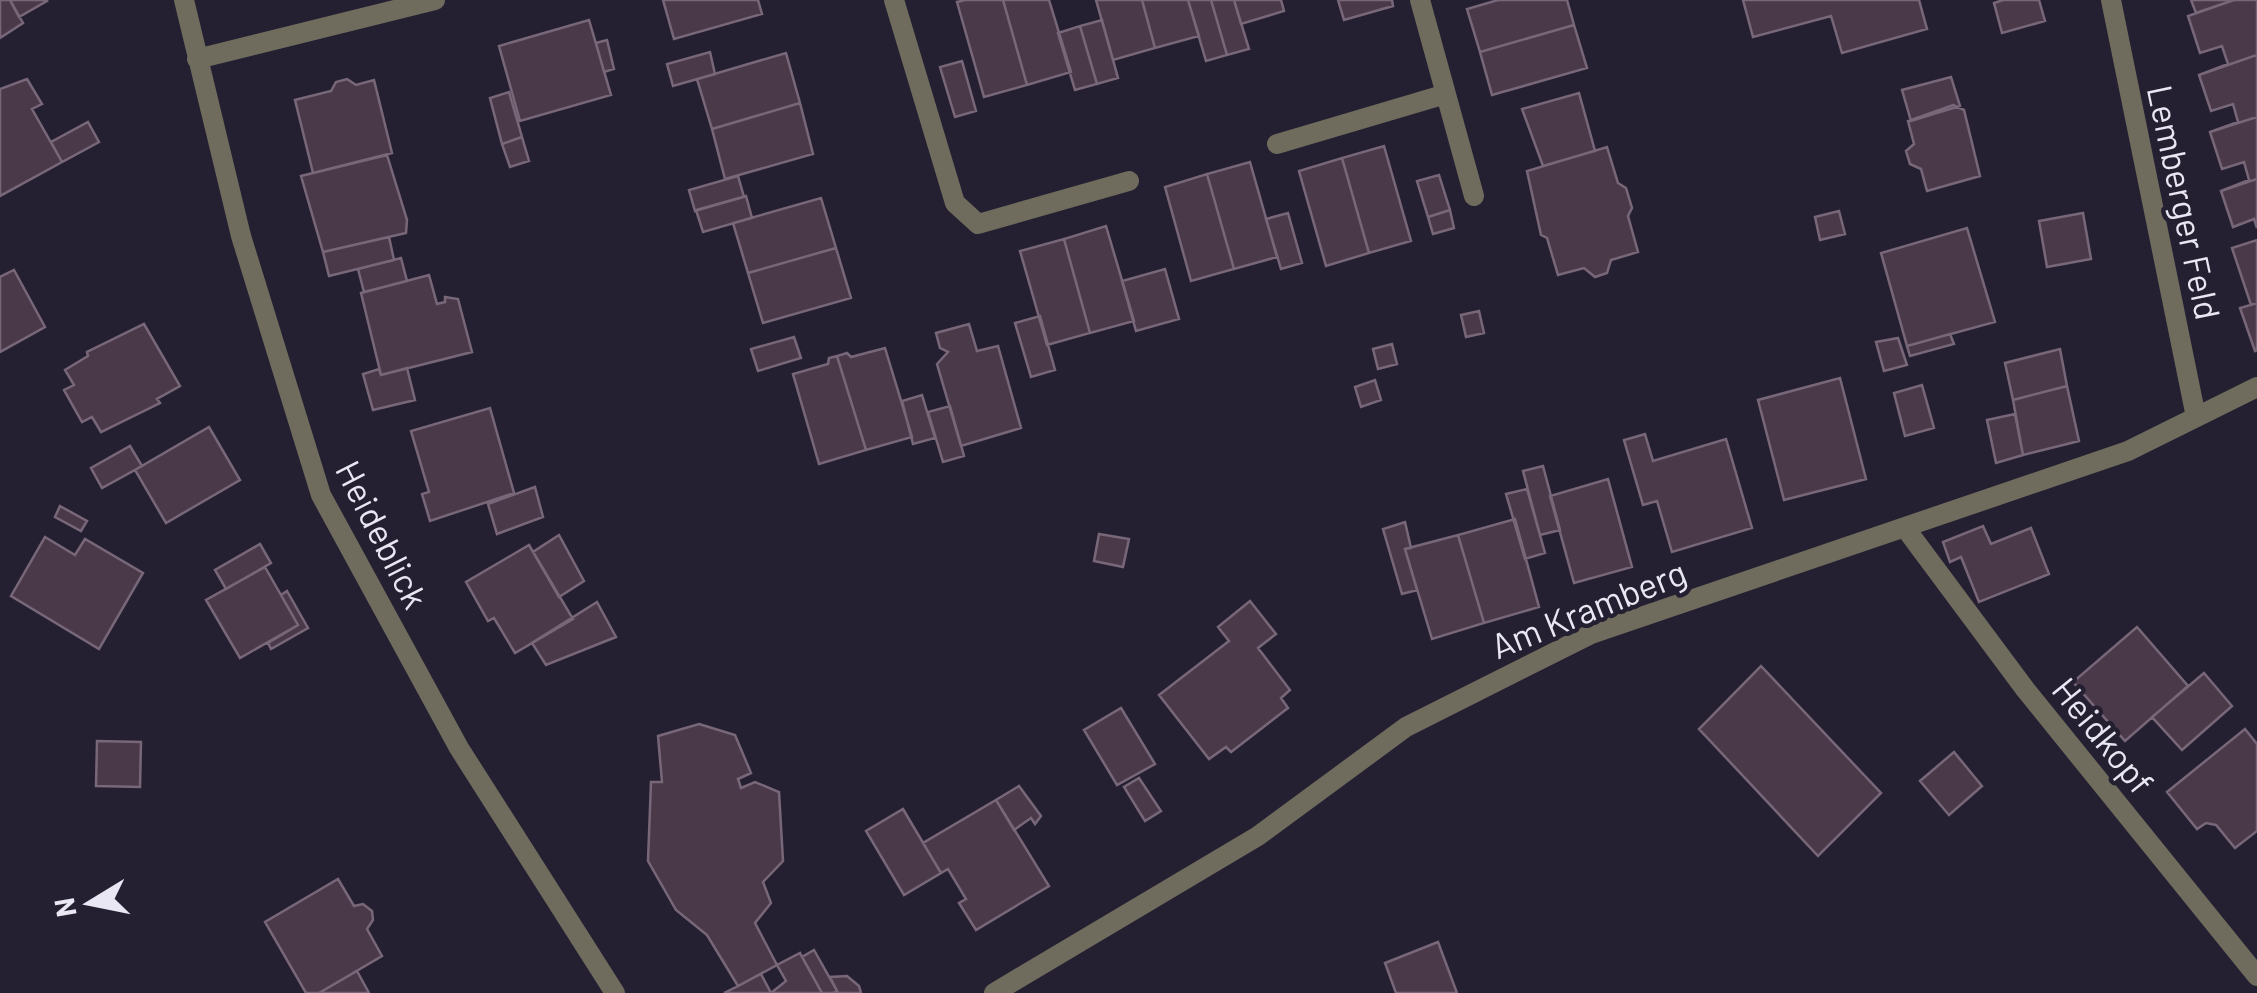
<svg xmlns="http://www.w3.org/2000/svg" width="2257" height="993" font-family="Barlow,sans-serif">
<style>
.building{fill:#4a3a49;stroke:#786778;stroke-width:2.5}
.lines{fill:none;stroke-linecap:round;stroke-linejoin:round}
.lane{stroke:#6f6c5d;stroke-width:20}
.street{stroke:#6f6c5d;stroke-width:20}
.labels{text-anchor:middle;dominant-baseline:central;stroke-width:9;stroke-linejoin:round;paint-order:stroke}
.street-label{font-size:35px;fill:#e9e7f3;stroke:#242032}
</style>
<rect width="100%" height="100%" fill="#242032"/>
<path class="building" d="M0 0H10L23 23 0 38Z
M10 0H46L47 1 19 17Z
M663 0H758L762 14 674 39Z
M965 0H1003L1027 85 984 97 957 2Z
M1003 0H1049L1071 72 1027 85Z
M1096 0H1142L1155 48 1113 60Z
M1142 0H1188L1199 36 1155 48Z
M1188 0H1211L1227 55 1206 61Z
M1211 0H1234L1249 49 1227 55Z
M1234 0H1281L1284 11 1241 24Z
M1338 0H1392L1393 6 1344 20Z
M1498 0H1567L1574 25 1480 52 1467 9Z
M1743 0H1919L1927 29 1842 53 1831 16 1753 37Z
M2003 0H2039L2045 21 2002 33 1994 3Z
M2191 0H2234L2196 13Z
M2234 0H2257V55L2199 75 2228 64 2222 46 2200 53 2188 16Z
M589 20 611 95 520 121 499 46Z
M1102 20 1118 78 1097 84 1080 26Z
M1574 25 1587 68 1492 95 1480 52Z
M1080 26 1097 84 1075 90 1058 33Z
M607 40 614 69 604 72 596 43Z
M710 52 715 74 673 86 667 64Z
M786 53 800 103 712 129 697 79Z
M2257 55V117L2210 132 2238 122 2233 104 2211 111 2199 75Z
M962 61 976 111 955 117 940 67Z
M1951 77 1960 106 1911 121 1902 90Z
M27 79 42 104 32 109 62 162 0 196V89Z
M347 79 356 85 374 80 392 153 313 173 295 100 331 91 336 82Z
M509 92 522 137 502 144 490 98Z
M1579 93 1595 151 1543 166 1522 109Z
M800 103 813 154 725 179 712 129Z
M1953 105 1964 110 1980 176 1927 191 1921 169 1910 164 1906 151 1914 144 1908 121Z
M2257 117V179L2221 191 2249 180 2244 162 2222 169 2210 132Z
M88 122 99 142 62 162 51 142Z
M522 137 529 161 510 167 502 144Z
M1384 146 1411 241 1369 253 1342 158Z
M1607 147 1618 183 1626 188 1632 208 1628 216 1638 252 1611 260 1607 273 1595 277 1584 268 1558 275 1547 238 1541 235 1527 171Z
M387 155 407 220 406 233 323 252 301 176Z
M1342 158 1369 253 1326 266 1299 171Z
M1250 162 1277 257 1234 269 1207 174Z
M1207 174 1234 269 1191 281 1165 187Z
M1439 175 1450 210 1428 217 1417 181Z
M738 176 744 197 695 211 689 190Z
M2257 179V228L2254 219 2233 227 2221 191Z
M746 196 752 218 703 232 696 210Z
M821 198 836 248 748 273 733 223Z
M1450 210 1454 228 1433 234 1428 217Z
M1839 211 1845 234 1820 240 1815 217Z
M1288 213 1302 263 1281 269 1266 219Z
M2083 213 2091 259 2047 267 2039 221Z
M1106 226 1134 321 1090 333 1064 239Z
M1967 228 1995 322 1907 346 1881 253Z
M389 237 394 260 329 276 323 252Z
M1064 239 1090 333 1047 345 1020 251Z
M2257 240V303L2251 305 2232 248Z
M836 248 851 298 763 323 748 273Z
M401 258 407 281 364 292 358 269Z
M1165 269 1179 319 1136 331 1122 281Z
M14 270 45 327 0 352V277Z
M429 275 437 304 445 302V297L458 299 472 352 381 375 361 293Z
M2257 303V350L2255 351 2240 308Z
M1479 311 1484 333 1466 337 1461 315Z
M1040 316 1055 370 1031 377 1015 323Z
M144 324 180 386 157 399 160 403 101 432 92 417 82 422 64 390 74 385 65 370 88 356 87 352Z
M969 324 977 351 998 346 1021 428 961 446 937 364 948 352 940 348 936 333Z
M1950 334 1954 344 1910 356 1907 346Z
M794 337 801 358 758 371 751 349Z
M1898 338 1907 365 1884 371 1876 342Z
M1392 344 1397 364 1378 369 1373 349Z
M885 348 912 437 866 450 837 356 847 353 851 357Z
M2060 349 2067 386 2013 400 2005 363Z
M837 356 866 450 819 464 793 374 828 364 829 358Z
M407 368 415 400 373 410 363 374 379 369 381 375Z
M1840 378 1866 479 1784 500 1758 400Z
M1375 380 1381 400 1361 407 1355 387Z
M1922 385 1934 428 1905 436 1894 393Z
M2067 386 2079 441 2023 455 2013 400Z
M922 395 935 438 913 444 902 401Z
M950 406 964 456 943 462 928 412Z
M490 408 514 493 430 521 422 494 429 492 411 431Z
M2015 414 2023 455 1996 463 1987 420Z
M209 427 240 480 166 523 135 470Z
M1645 434 1653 461 1726 439 1752 528 1672 552 1657 501 1643 505 1624 440Z
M130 446 142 466 102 488 91 468Z
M1543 466 1560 530 1540 535 1523 471Z
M1608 479 1632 567 1574 583 1550 496Z
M535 487 543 517 497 534 488 504Z
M1527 489 1545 553 1525 559 1506 494Z
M60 506 87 521 81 531 55 517Z
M1515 519 1539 607 1484 623 1458 535Z
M1405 522 1411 548 1405 549 1417 590 1402 594 1383 529Z
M1983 526 1991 544 2031 528 2049 574 1979 602 1961 557 1950 562 1943 542Z
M1099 534 1129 539 1123 567 1094 561Z
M559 535 584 581 559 597 533 552Z
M1458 535 1484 623 1432 639 1405 549Z
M45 537 75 555 85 539 143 573 99 649 11 596Z
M260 544 271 563 226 589 215 570Z
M529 545 573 619 515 653 494 618 488 621 466 582Z
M265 567 298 625 240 658 206 600Z
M287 591 308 628 271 649 268 643 298 625 281 595Z
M1250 601 1276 634 1258 648 1290 690 1281 698 1288 708 1231 752 1226 747 1209 759 1159 695 1229 641 1218 627Z
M597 602 616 637 546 665 532 643Z
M2137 627 2188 686 2125 741 2073 682Z
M1761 666 1881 793 1818 856 1699 729Z
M2204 673 2232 706 2182 750 2152 717Z
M1121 708 1155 764 1117 785 1084 730Z
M699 724 735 735 751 773 738 779 741 788 755 782 779 792 783 861 763 882 771 903 755 923 777 965 738 986 707 935 676 910 648 861 651 782H662L658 736Z
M2245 729 2257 744V831L2235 848 2216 825 2206 823 2197 829 2167 792Z
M97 741 141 742 140 787 96 786Z
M1954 752 1982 786 1949 815 1920 781Z
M1139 778 1161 811 1145 821 1124 787Z
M1019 786 1041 816 1035 824 1031 818 1014 830 996 800Z
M996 800 1049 886 976 930 959 903 966 899 948 869 941 873 923 843Z
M903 809 941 873 904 895 866 831Z
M338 879 354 906 363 904 372 911 373 920 367 929 382 956 319 993H306L265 922Z
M1438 942 1457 993H1396L1385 963Z
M814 950 837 991 833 993H822L802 957Z
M800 953 822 993H771L786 981 777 965Z
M357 971 369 993H319Z
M761 974 771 993H724L738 986Z
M847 976 859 986 861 993H833L837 991 830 977Z"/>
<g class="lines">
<path class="lane" d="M1906 529 2025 689 2257 976"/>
<path class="street" d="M184 0 241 236 321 495 459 748 615 993
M894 0 955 203 978 224 1129 181
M1420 0 1474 196
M2111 0 2196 417
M197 59 435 0
M1277 144 1446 94
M994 993 1258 836 1406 727 1591 634 2128 451 2257 387"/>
</g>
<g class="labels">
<g class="street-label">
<text transform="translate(2185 202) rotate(78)">Lemberger Feld</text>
<text transform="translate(383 534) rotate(63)">Heideblick</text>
<text transform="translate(1588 608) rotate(-22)">Am Kramberg</text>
<text transform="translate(2104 735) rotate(51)">Heidkopf</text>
</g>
</g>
<g transform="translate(90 903) rotate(260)" stroke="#242032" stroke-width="8" paint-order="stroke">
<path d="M0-8L18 38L0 25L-18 38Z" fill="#e9e7f3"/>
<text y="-15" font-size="28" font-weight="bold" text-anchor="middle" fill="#e9e7f3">N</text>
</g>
</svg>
